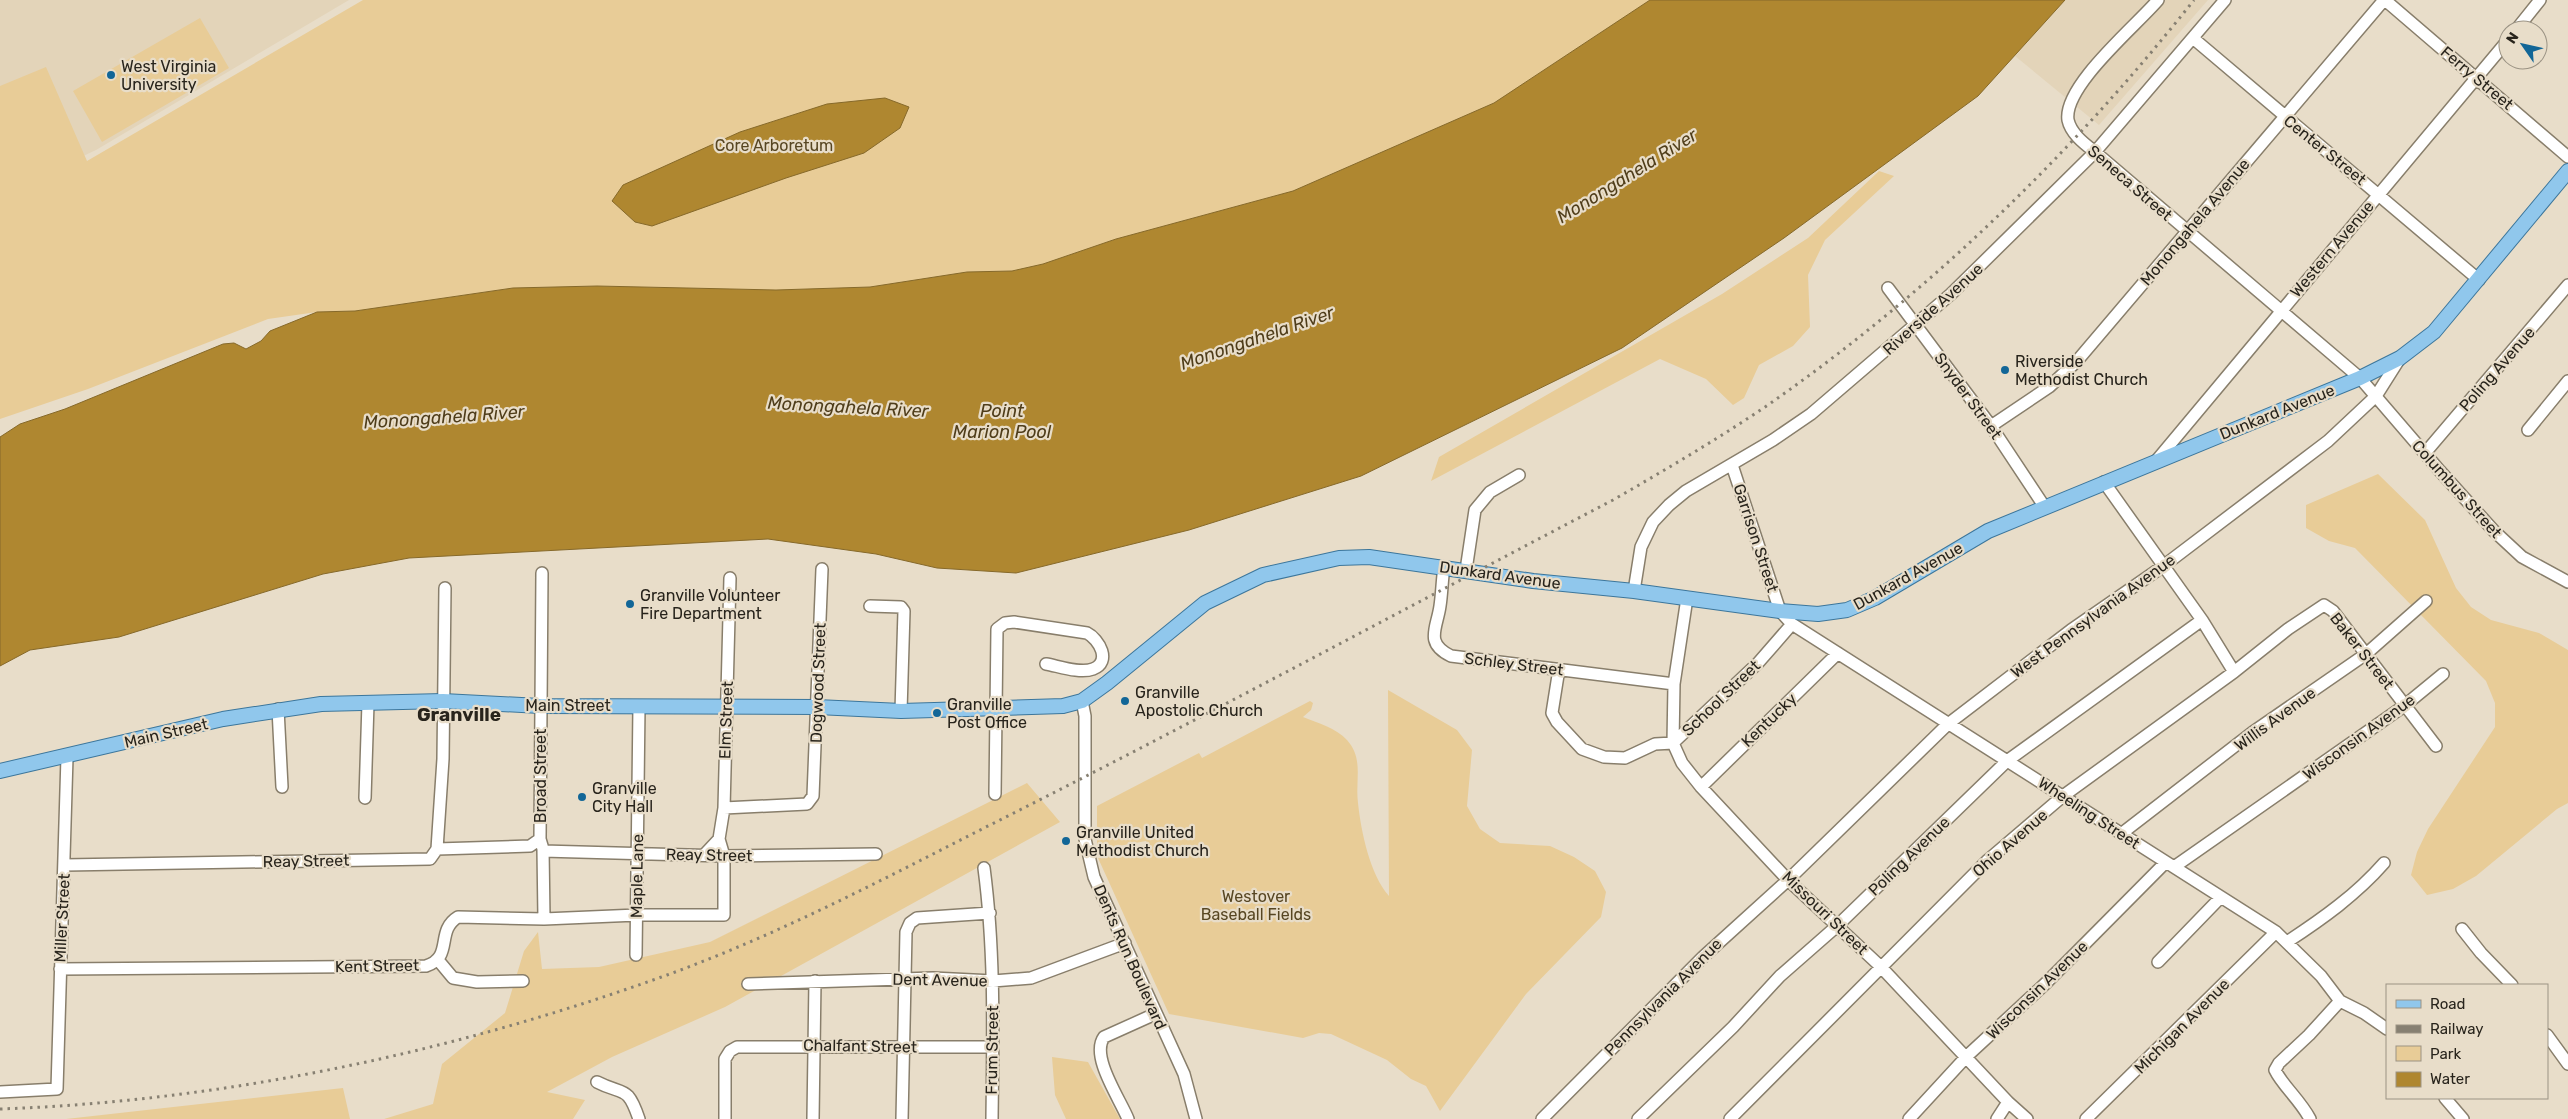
<svg xmlns="http://www.w3.org/2000/svg" width="2568" height="1119" font-family="Rubik,sans-serif">
<style>
.built{fill:#e3d4b9}
.green{fill:#e8cc97}
.water{fill:#af8730;stroke:#86692a}
.lines{fill:none;stroke-linecap:round;stroke-linejoin:round}
.minor-casing{stroke:#887e6b;stroke-width:14}
.major-casing{stroke:#3c769b;stroke-width:16}
.minor{stroke:#fff;stroke-width:11}
.major{stroke:#90c7ec;stroke-width:14}
.rail{stroke:#878072;stroke-width:3;stroke-dasharray:2.5 5;stroke-linecap:butt}
.poi-dot{fill:#126697;stroke:#e8ddc9;stroke-width:2}
.labels{text-anchor:middle;dominant-baseline:central;stroke-width:4.5;stroke-linejoin:round;paint-order:stroke}
.poi-label{font-size:16px;fill:#28241c;stroke:#e8ddc9;text-anchor:start}
.street-label{font-size:16px;fill:#28241c;stroke:#e8ddc9}
.park-label{font-size:16px;fill:#574622;stroke:#e8ddc9}
.water-label{font-size:18px;font-style:italic;fill:#4f3d1a;stroke:#e8ddc9}
.quarter-label{font-size:19px;font-weight:bold;fill:#28241c;stroke:#e8ddc9}
</style>
<rect width="100%" height="100%" fill="#e8ddc9"/>
<path class="built" d="M0 0H349L96 150 0 195Z
M2065 0H2208L2099 125 2015 56Z"/>
<path class="green" d="M363 0H1650L1494 103 1293 191 1116 239 1043 264 1012 271 967 272 870 287 776 290 597 286 513 288 355 311 317 312 268 319 88 389 0 419V86L46 67 87 161Z
M200 18 229 68 102 142 73 91Z
M1879 171 1894 176 1825 240 1808 275 1810 327 1793 346 1759 365 1744 398 1733 405 1706 379 1660 359 1431 481 1439 457 1722 294 1808 238Z
M2378 474 2425 520 2456 588 2471 607 2491 620 2539 633 2568 650V803L2557 809 2476 876 2453 889 2427 895 2411 875 2417 852 2428 829 2495 727V703L2486 681 2355 548 2329 541 2306 528V505Z
M1388 690 1457 730 1472 750 1467 806 1480 829 1500 843 1550 846 1574 857 1595 871 1606 892 1601 917 1526 994 1440 1111 1426 1086 1411 1079 1387 1060 1331 1034 1319 1033 1303 1038 1169 1014 1098 858 1148 848 1146 841 1097 850V806L1199 753 1202 758 1310 701 1313 703 1311 710 1303 717C1318 723 1336 728 1347 740 1364 759 1355 780 1358 803 1361 831 1370 875 1389 896Z
M1027 783 1060 822 725 1007 612 1057 547 1092 585 1100 573 1119H384L433 1104 442 1064 505 1013 524 951 538 932 542 969 599 967 710 942Z
M1052 1057 1088 1062 1120 1119H1066L1055 1095Z
M343 1088 350 1119H66Z"/>
<path class="water" d="M1650 0H2065L1978 96 1784 238 1622 348 1361 476 1189 530 1016 573 937 568 876 554 768 539 409 558 323 574 119 637 30 650 0 666V437L20 424 65 409 223 344 234 343 246 349 261 341 270 331 317 312 355 311 513 288 597 286 776 290 870 287 967 272 1012 271 1043 264 1116 239 1293 191 1494 103Z
M885 98 909 107 900 128 864 153 786 178 652 226 635 222 612 201 623 185 740 132 827 104Z"/>
<g class="lines">
<g class="minor-casing">
<path id="minor" d="M2158 0C2137 25 2063 86 2068 120 2071 134 2085 144 2095 152L2360 378 2440 471 2494 531 2522 557 2568 582
M2385 0 2568 157
M2516 30 2540 0
M2194 39 2479 280
M1888 288 1991 426 2044 506
M1991 426 2049 387 2077 361 2384 0
M2528 430 2568 381
M2425 453 2568 285
M2157 460 2508 40
M1732 465 1780 611 1792 624 2276 932 2321 976 2340 1001 2364 1013 2387 1029
M2104 482 2202 620 2234 672
M1444 567C1442 580 1442 593 1440 606 1437 628 1424 643 1451 656L1674 684
M1466 570 1475 510 1490 492 1519 475
M542 573 540 839 543 849 544 919
M1634 591 1641 547 1653 522 1669 505 1686 491 1773 440 1811 414 1951 294 2095 152 2225 0
M1687 598 1674 684 1673 743 1682 763 1701 787 1788 880 1880 966 2008 1102 2027 1119
M870 606 901 607 904 611 901 711
M1559 669 1552 713 1557 722 1582 749 1604 757 1625 758 1655 744 1673 743 1758 663 1792 624
M1082 701 1085 716V839L1094 877 1184 1074 1196 1119
M278 709 282 787
M1701 787 1838 653
M995 794 997 629 1005 623 1014 622 1087 633C1099 639 1112 662 1093 669 1080 674 1058 666 1046 664
M365 798 368 703
M724 808 807 804 813 796 822 569
M2121 834 2253 732 2366 654 2426 601
M437 849 443 759 445 588
M543 851 724 856 876 854
M704 855 719 839 724 808 730 578
M65 865 430 859 437 849 530 846 540 839
M2174 867 2404 706 2443 674
M984 868C995 951 993 1035 992 1119
M2462 929 2481 953 2512 985
M2287 942C2322 919 2356 895 2384 863
M636 955 639 706
M438 960 453 978 477 982 523 981
M2158 962 2221 897
M60 969 426 966C454 957 435 931 458 917L544 919 637 915H724V856L719 839
M748 984 933 978 993 981 1031 978 1125 943
M2547 1035 2568 1064
M597 1082C624 1096 627 1084 639 1119
M0 1092 57 1089 67 757
M2445 1098 2463 1119
M725 1119V1059L730 1051 737 1047H993
M813 1119 815 981
M902 1119 906 932 910 923 917 918 990 913
M1128 1119C1120 1099 1090 1056 1104 1037L1155 1014
M1542 1119 1703 957 1788 880 1948 724 2071 630 2162 567 2328 441 2376 396 2400 358
M1638 1119 1733 1027 1780 976 1837 926 2007 761 2202 620
M1730 1119 1988 860 2063 796 2234 672 2288 629 2324 605 2333 611 2436 746
M1909 1119 1967 1056 2046 983 2166 862
M1997 1119 2008 1102
M2086 1119 2276 932
M2310 1119C2301 1101 2282 1085 2275 1070L2279 1063 2309 1035 2340 1001"/>
</g>
<g class="major-casing">
<path id="major" d="M0 771 223 719 321 704 443 701 540 706 817 707 901 711 1063 706 1082 701 1107 683 1205 603 1263 575 1339 558 1369 557 1533 581 1634 591 1780 611 1818 614 1847 610 1875 598 1988 531 2360 378 2400 358 2434 332 2568 171"/>
</g>
<use href="#minor" class="minor"/>
<use href="#major" class="major"/>
<path class="rail" d="M0 1109C227 1101 453 1052 667 975 777 935 880 881 984 828 1195 722 1404 609 1613 500 1665 470 1716 440 1765 407 1928 294 2071 155 2194 0"/>
</g>
<g class="poi-dot">
<circle cx="111" cy="75" r="5"/>
<circle cx="2005" cy="370" r="5"/>
<circle cx="630" cy="604" r="5"/>
<circle cx="1125" cy="701" r="5"/>
<circle cx="937" cy="713" r="5"/>
<circle cx="582" cy="797" r="5"/>
<circle cx="1066" cy="841" r="5"/>
</g>
<g class="labels">
<g class="poi-label">
<text x="121" y="66">West Virginia<tspan x="121" dy="18">University</tspan></text>
<text x="2015" y="361">Riverside<tspan x="2015" dy="18">Methodist Church</tspan></text>
<text x="640" y="595">Granville Volunteer<tspan x="640" dy="18">Fire Department</tspan></text>
<text x="1135" y="692">Granville<tspan x="1135" dy="18">Apostolic Church</tspan></text>
<text x="947" y="704">Granville<tspan x="947" dy="18">Post Office</tspan></text>
<text x="592" y="788">Granville<tspan x="592" dy="18">City Hall</tspan></text>
<text x="1076" y="832">Granville United<tspan x="1076" dy="18">Methodist Church</tspan></text>
</g>
<g class="street-label">
<text transform="translate(2477 78) rotate(40)">Ferry Street</text>
<text transform="translate(2325 150) rotate(39)">Center Street</text>
<text transform="translate(2130 183) rotate(41)">Seneca Street</text>
<text transform="translate(2195 222) rotate(-50)">Monongahela Avenue</text>
<text transform="translate(2332 249) rotate(-50)">Western Avenue</text>
<text transform="translate(1933 309) rotate(-42)">Riverside Avenue</text>
<text transform="translate(2497 369) rotate(-49)">Poling Avenue</text>
<text transform="translate(1968 396) rotate(54)">Snyder Street</text>
<text transform="translate(2277 412) rotate(-22)">Dunkard Avenue</text>
<text transform="translate(2457 489) rotate(48)">Columbus Street</text>
<text transform="translate(1756 538) rotate(72)">Garrison Street</text>
<text transform="translate(1500 575) rotate(8)">Dunkard Avenue</text>
<text transform="translate(1908 576) rotate(-29)">Dunkard Avenue</text>
<text transform="translate(2093 616) rotate(-36)">West Pennsylvania Avenue</text>
<text transform="translate(2362 651) rotate(52)">Baker Street</text>
<text transform="translate(1514 664) rotate(7)">Schley Street</text>
<text transform="translate(818 683) rotate(-88)">Dogwood Street</text>
<text transform="translate(1721 698) rotate(-44)">School Street</text>
<text x="568" y="705">Main Street</text>
<text transform="translate(2275 719) rotate(-36)">Willis Avenue</text>
<text transform="translate(726 720) rotate(-88)">Elm Street</text>
<text transform="translate(1769 720) rotate(-44)">Kentucky</text>
<text transform="translate(166 733) rotate(-13)">Main Street</text>
<text transform="translate(2359 737) rotate(-36)">Wisconsin Avenue</text>
<text transform="translate(540 776) rotate(-90)">Broad Street</text>
<text transform="translate(2089 813) rotate(33)">Wheeling Street</text>
<text transform="translate(2010 843) rotate(-41)">Ohio Avenue</text>
<text transform="translate(709 855) rotate(1)">Reay Street</text>
<text transform="translate(1909 856) rotate(-44)">Poling Avenue</text>
<text transform="translate(306 861) rotate(-1)">Reay Street</text>
<text transform="translate(637 876) rotate(-89)">Maple Lane</text>
<text transform="translate(1825 913) rotate(44)">Missouri Street</text>
<text transform="translate(62 918) rotate(-87)">Miller Street</text>
<text transform="translate(1130 957) rotate(66)">Dents Run Boulevard</text>
<text transform="translate(377 966) rotate(-1)">Kent Street</text>
<text transform="translate(940 980) rotate(1)">Dent Avenue</text>
<text transform="translate(2037 990) rotate(-44)">Wisconsin Avenue</text>
<text transform="translate(1663 997) rotate(-45)">Pennsylvania Avenue</text>
<text transform="translate(2182 1026) rotate(-45)">Michigan Avenue</text>
<text transform="translate(860 1046) rotate(1)">Chalfant Street</text>
<text transform="translate(992 1050) rotate(-89)">Frum Street</text>
</g>
<g class="park-label">
<text x="774" y="145">Core Arboretum</text>
<text x="1256" y="896">Westover<tspan x="1256" dy="18">Baseball Fields</tspan></text>
</g>
<g class="water-label">
<text transform="translate(1627 176) rotate(-32)">Monongahela River</text>
<text transform="translate(1257 338) rotate(-19)">Monongahela River</text>
<text transform="translate(848 407) rotate(3)">Monongahela River</text>
<text x="1002" y="411">Point<tspan x="1002" dy="21">Marion Pool</tspan></text>
<text transform="translate(444 417) rotate(-4)">Monongahela River</text>
</g>
<g class="quarter-label">
<text x="459" y="714">Granville</text>
</g>
</g>
<rect x="2386" y="984" width="162" height="115" fill="#e8ddc9" stroke="#9b9384"/>
<rect x="2396" y="1000" width="25" height="8" fill="#90c7ec" stroke="#9b9384"/>
<text x="2430" y="1009" font-size="15" fill="#28241c">Road</text>
<rect x="2396" y="1025" width="25" height="8" fill="#878072" stroke="#9b9384"/>
<text x="2430" y="1034" font-size="15" fill="#28241c">Railway</text>
<rect x="2396" y="1046" width="25" height="15" fill="#e8cc97" stroke="#9b9384"/>
<text x="2430" y="1059" font-size="15" fill="#28241c">Park</text>
<rect x="2396" y="1072" width="25" height="15" fill="#af8730" stroke="#9b9384"/>
<text x="2430" y="1084" font-size="15" fill="#28241c">Water</text>
<g transform="translate(2523 45) rotate(304)"><circle r="24" fill="#e8ddc9" stroke="#9b9384"/>
<path d="M0-4L9 19L0 12L-9 19Z" fill="#126697"/>
<text y="-8" font-size="14" font-weight="bold" text-anchor="middle" fill="#28241c">N</text>
</g>
</svg>
